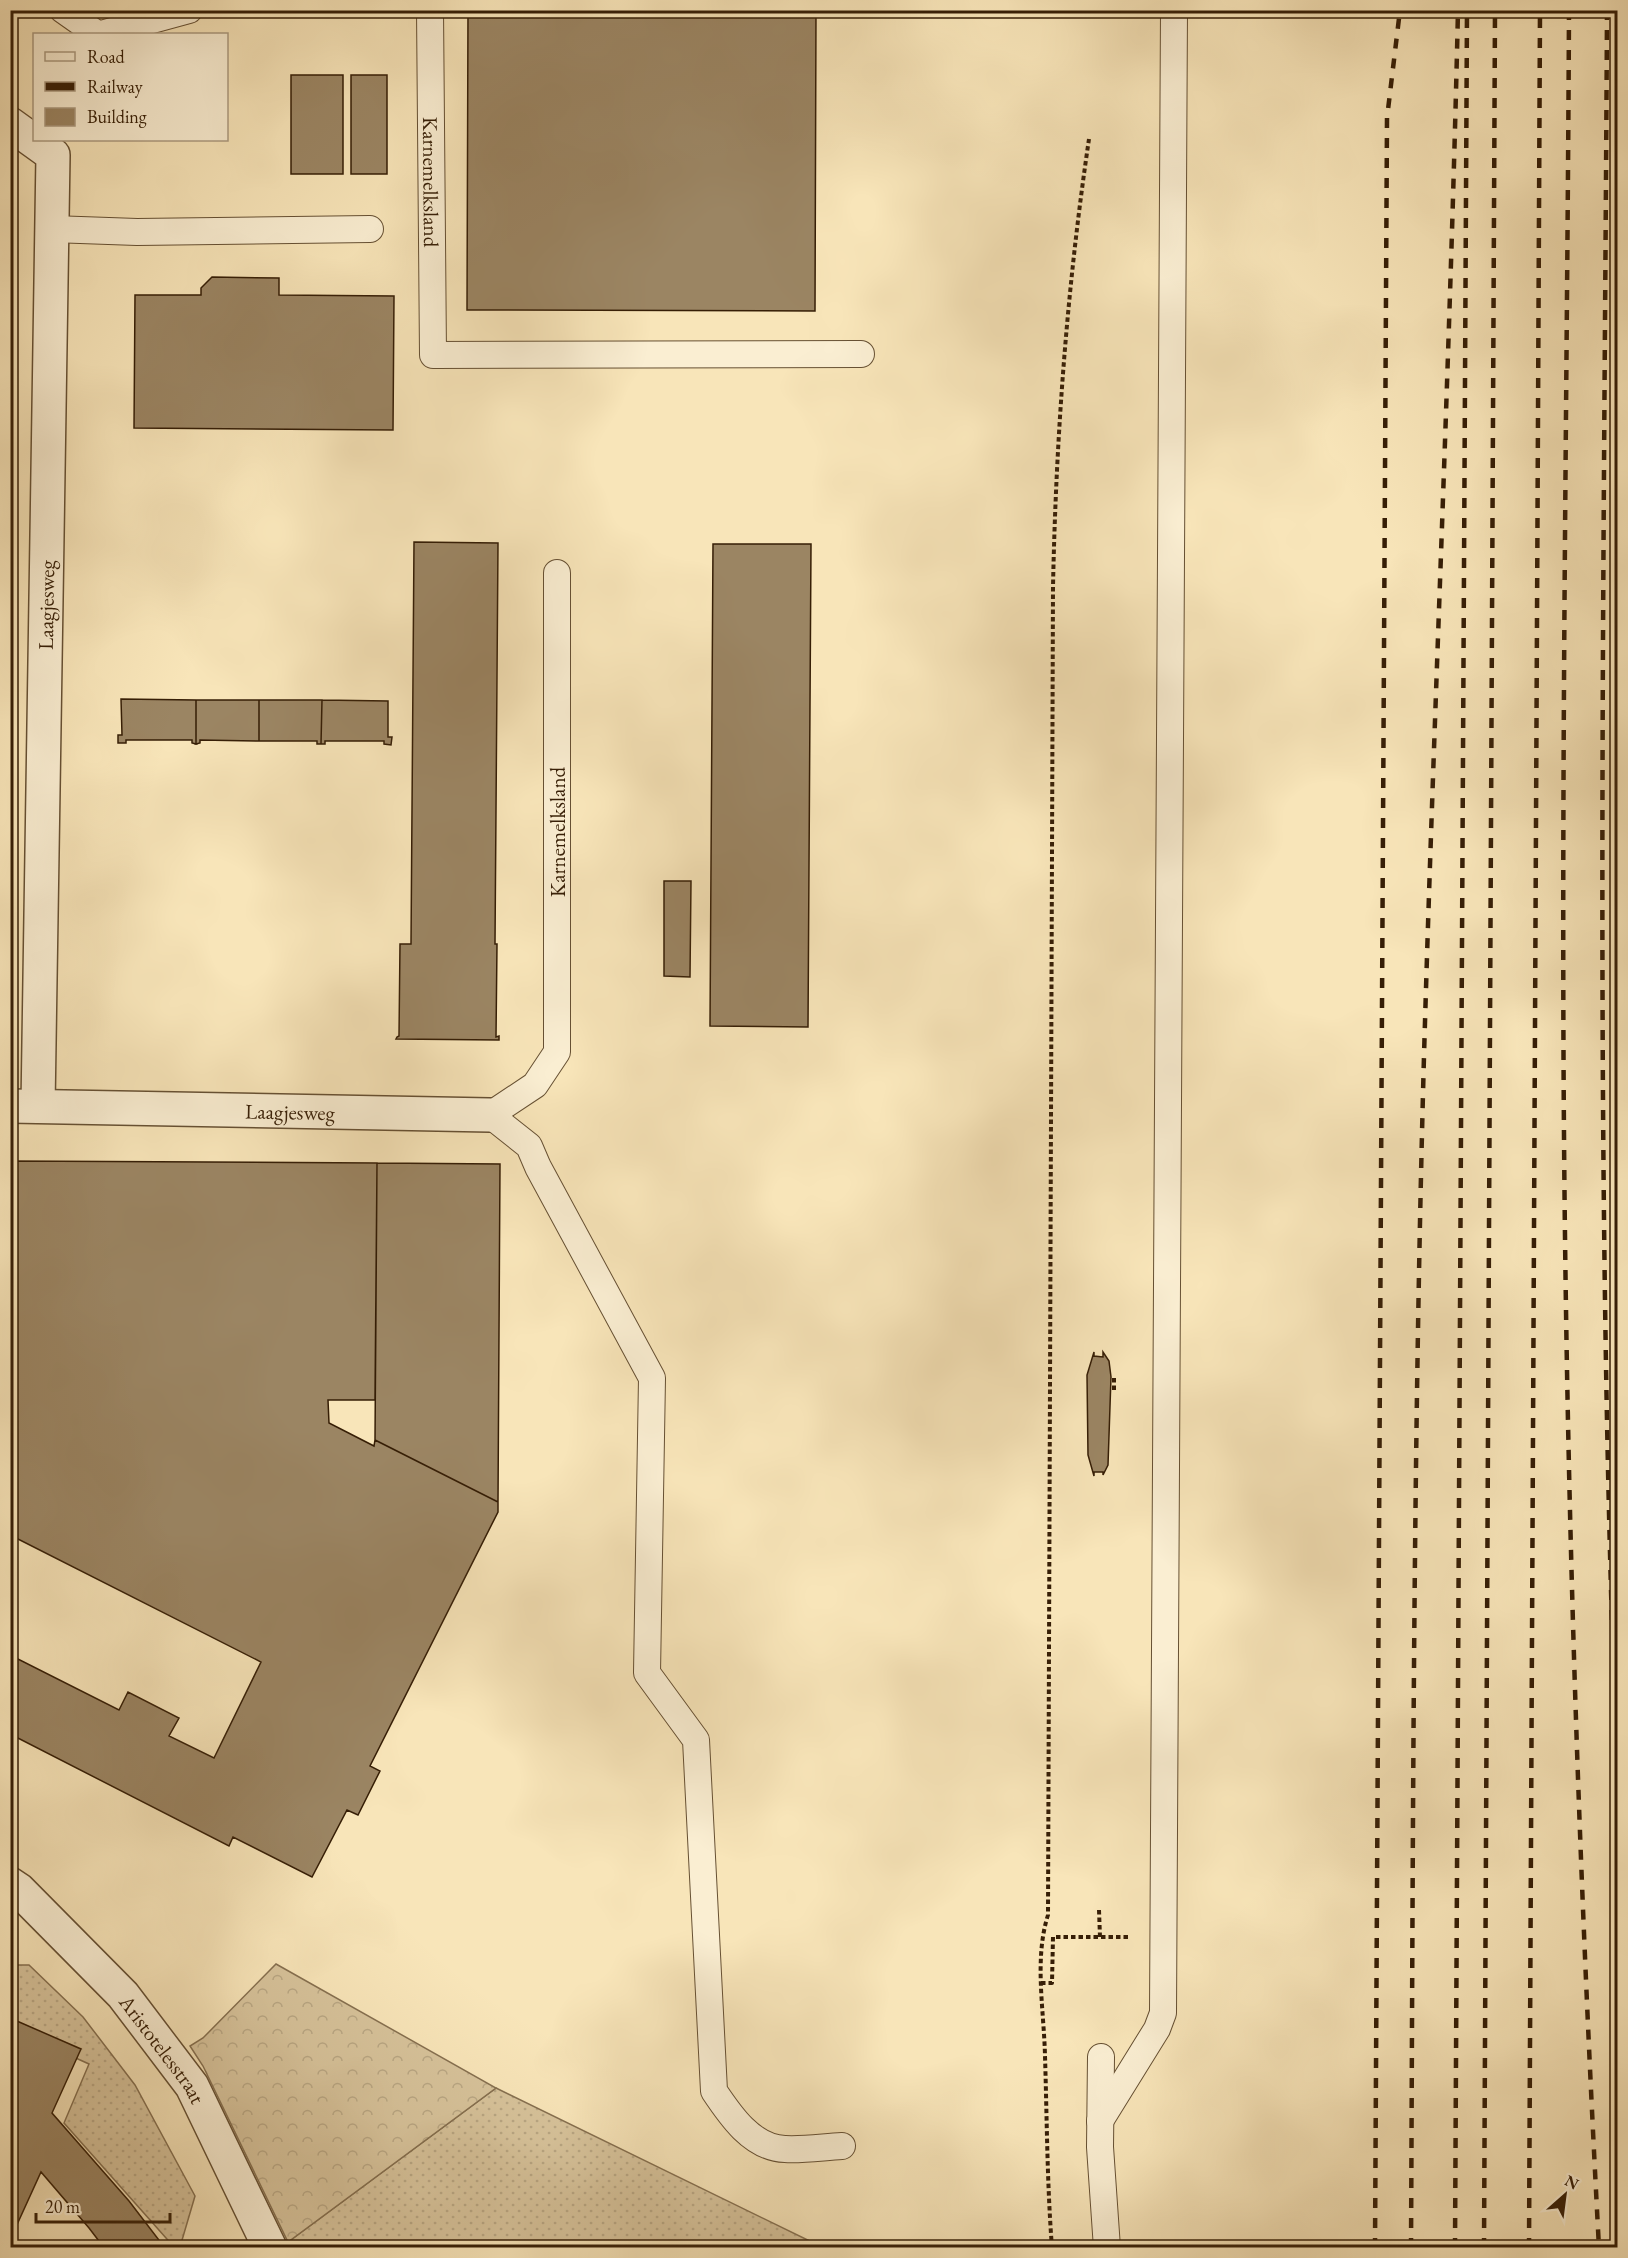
<svg xmlns="http://www.w3.org/2000/svg" width="1628" height="2258" font-family="'EB Garamond',serif">
<style>
.grass{fill:url(#grass-dots);stroke:#867050;stroke-width:1.5}
.forest{fill:url(#forest-crowns);stroke:#867050;stroke-width:1.5}
.building{fill:#9b8563;stroke:#361e06;stroke-width:1.5}
.lines{fill:none;stroke-linecap:round;stroke-linejoin:round}
.service-casing{stroke:#665033;stroke-width:28}
.minor-casing{stroke:#665033;stroke-width:36}
.path{stroke:#361e06;stroke-width:4;stroke-dasharray:4.5 3;stroke-linecap:butt}
.service{stroke:#faeed2;stroke-width:26}
.minor{stroke:#faeed2;stroke-width:33}
.rail{stroke:#361e06;stroke-width:4.5;stroke-dasharray:10 10;stroke-linecap:butt}
.labels{text-anchor:middle;dominant-baseline:central;stroke-width:4.5;stroke-linejoin:round;paint-order:stroke}
.street-label{font-size:21px;fill:#361e06;stroke:#faeed2}
</style>
<defs>
<pattern id="grass-dots" width="8" height="8" patternUnits="userSpaceOnUse" patternTransform="scale(1.5)"><rect width="8" height="8" fill="#d7c39b"/><path d="M2 2h.1M6 6h.1" fill="none" stroke="#b9a784" stroke-width="1.8" stroke-linecap="round"/></pattern>
<pattern id="forest-crowns" width="20" height="18" patternUnits="userSpaceOnUse" patternTransform="scale(1.5)"><rect width="20" height="18" fill="#d7c39b"/><path d="M2 6a3 3 0 1 1 6 0M12 15a3 3 0 1 1 6 0" fill="none" stroke="#b9a784"/></pattern>
</defs>
<rect width="100%" height="100%" fill="#f8e5b9"/>
<filter id="stains"><feTurbulence type="fractalNoise" baseFrequency=".00333" numOctaves="4"/><feColorMatrix values="0 0 0 0 .2 0 0 0 0 .09 0 0 0 0 .02 0 0 0 .5 -.17"/></filter>
<radialGradient id="worn" r=".72"><stop offset=".6" stop-color="#630" stop-opacity="0"/><stop offset="1" stop-color="#630" stop-opacity=".3"/></radialGradient>
<path class="grass" d="M11 1965H29L83 2017 135 2085 195 2196 180 2247H174L64 2123 89 2064 11 2029Z
M496 2088 822 2247 291 2248 288 2242Z"/>
<path class="forest" d="M276 1964 496 2088 288 2242 203 2066 190 2046 203 2038Z"/>
<path class="building" d="M468 10H816L815 311 467 310Z
M291 75H343V174H291Z
M351 75H387V174H351Z
M212 277 279 278V295L394 296 393 430 134 428 135 295H201V288Z
M414 542 498 543 495 944H497L496 1037 499 1036V1040L396 1039 397 1037 399 1036 400 944H411Z
M713 544H811L808 1027 710 1026Z
M121 699 196 700V744L192 743V740H126V743H118V735H122Z
M196 700H259V741L200 740V743L196 744Z
M259 700H322L321 744H317V741H259Z
M322 700 388 701V737H392L391 745 384 744V741H325V744H321Z
M664 881H691L690 977 664 976Z
M10 1161 377 1163 375 1400H328L329 1423 374 1446 375 1440 498 1502V1512L370 1766 380 1771 358 1815 347 1810 312 1877 233 1837 229 1846 10 1734V1655L119 1710 128 1692 179 1718 169 1736 214 1758 261 1662 10 1535Z
M377 1163 500 1164 498 1502 375 1440Z
M1094 1352V1356L1103 1357V1352L1109 1361 1111 1377 1108 1465 1103 1475V1472H1094V1476L1088 1455 1087 1375Z
M10 2018 81 2049 52 2113 129 2201 165 2248H99L102 2245 89 2228 41 2172 10 2240Z"/>
<g class="lines">
<g class="service-casing">
<g id="service">
<path d="M63 10 97 34"/>
<path id="s1" d="M430 10 433 355 861 354"/>
<path d="M101 34 189 10"/>
<path d="M52 229 137 232 370 229"/>
<path d="M557 573V1052L535 1085 490 1115 529 1146 538 1167 652 1378 647 1673 696 1740 714 2091C730 2115 752 2148 785 2149 804 2150 823 2147 842 2146"/>
<path d="M1101 2057 1100 2147 1107 2248"/>
<path d="M1100 2121 1157 2029 1163 2013 1174 10"/>
</g>
</g>
<g class="minor-casing">
<g id="minor">
<path d="M10 124 53 155 38 1106"/>
<path id="s2" d="M10 1106 490 1115"/>
<path id="s3" d="M10 1884 19 1890 123 1995 192 2086 270 2248"/>
</g>
</g>
<path class="path" d="M1114 1378V1391
M1099 1910 1100 1937
M1041 1983H1052L1053 1937H1129
M1052 2248C1047 2183 1047 2120 1045 2056 1044 2010 1034 1959 1048 1915L1053 587C1056 437 1067 287 1089 139"/>
<use href="#service" class="service"/>
<use href="#minor" class="minor"/>
<path class="rail" d="M1569 10C1567 419 1560 828 1565 1236 1569 1573 1581 1911 1599 2248
M1607 10C1604 605 1594 1200 1618 1795
M1375 2248 1387 118 1400 10
M1411 2248C1413 1850 1413 1453 1424 1056 1434 707 1450 359 1458 10
M1455 2248 1467 10
M1484 2248 1495 10
M1529 2248 1540 10"/>
</g>
<g class="labels">
<g class="street-label">
<text stroke="none"><textPath href="#s1" startOffset="172">Karnemelksland</textPath></text>
<text transform="translate(46 605) rotate(-89)">Laagjesweg</text>
<text transform="translate(557 832) rotate(-90)">Karnemelksland</text>
<text stroke="none"><textPath href="#s2" startOffset="280">Laagjesweg</textPath></text>
<text stroke="none"><textPath href="#s3" startOffset="226">Aristotelesstraat</textPath></text>
</g>
</g>
<rect width="1628" height="2258" fill="none" stroke="#f8e5b9" stroke-width="36"/>
<rect x="12" y="12" width="1604" height="2234" fill="none" stroke="#361e06" stroke-width="3"/>
<rect x="18" y="18" width="1592" height="2222" fill="none" stroke="#361e06" stroke-width="1.5"/>
<rect x="33" y="33" width="195" height="108" fill="#faeed2" stroke="#ac9b80" stroke-width="1.5"/>
<rect x="45" y="52" width="30" height="9" fill="#faeed2" stroke="#ac9b80" stroke-width="1.5"/>
<text x="87" y="63" font-size="18" fill="#361e06">Road</text>
<rect x="45" y="82" width="30" height="9" fill="#361e06" stroke="#ac9b80" stroke-width="1.5"/>
<text x="87" y="93" font-size="18" fill="#361e06">Railway</text>
<rect x="45" y="108" width="30" height="18" fill="#9b8563" stroke="#ac9b80" stroke-width="1.5"/>
<text x="87" y="123" font-size="18" fill="#361e06">Building</text>
<g transform="translate(1565 2195) rotate(28)" stroke="#faeed2" stroke-width="4.5" paint-order="stroke">
<path d="M0-4.5L10 22L0 15L-10 22Z" fill="#361e06"/>
<text y="-9" font-size="16" font-weight="bold" text-anchor="middle" fill="#361e06">N</text>
</g>
<path d="M36 2213v9h134v-9" fill="none" stroke="#361e06" stroke-width="3"/>
<text x="45" y="2213" font-size="18" fill="#361e06" stroke="#faeed2" stroke-width="4.5" paint-order="stroke">20 m</text>
<rect width="100%" height="100%" filter="url(#stains)"/>
<rect width="100%" height="100%" fill="url(#worn)"/>
</svg>
